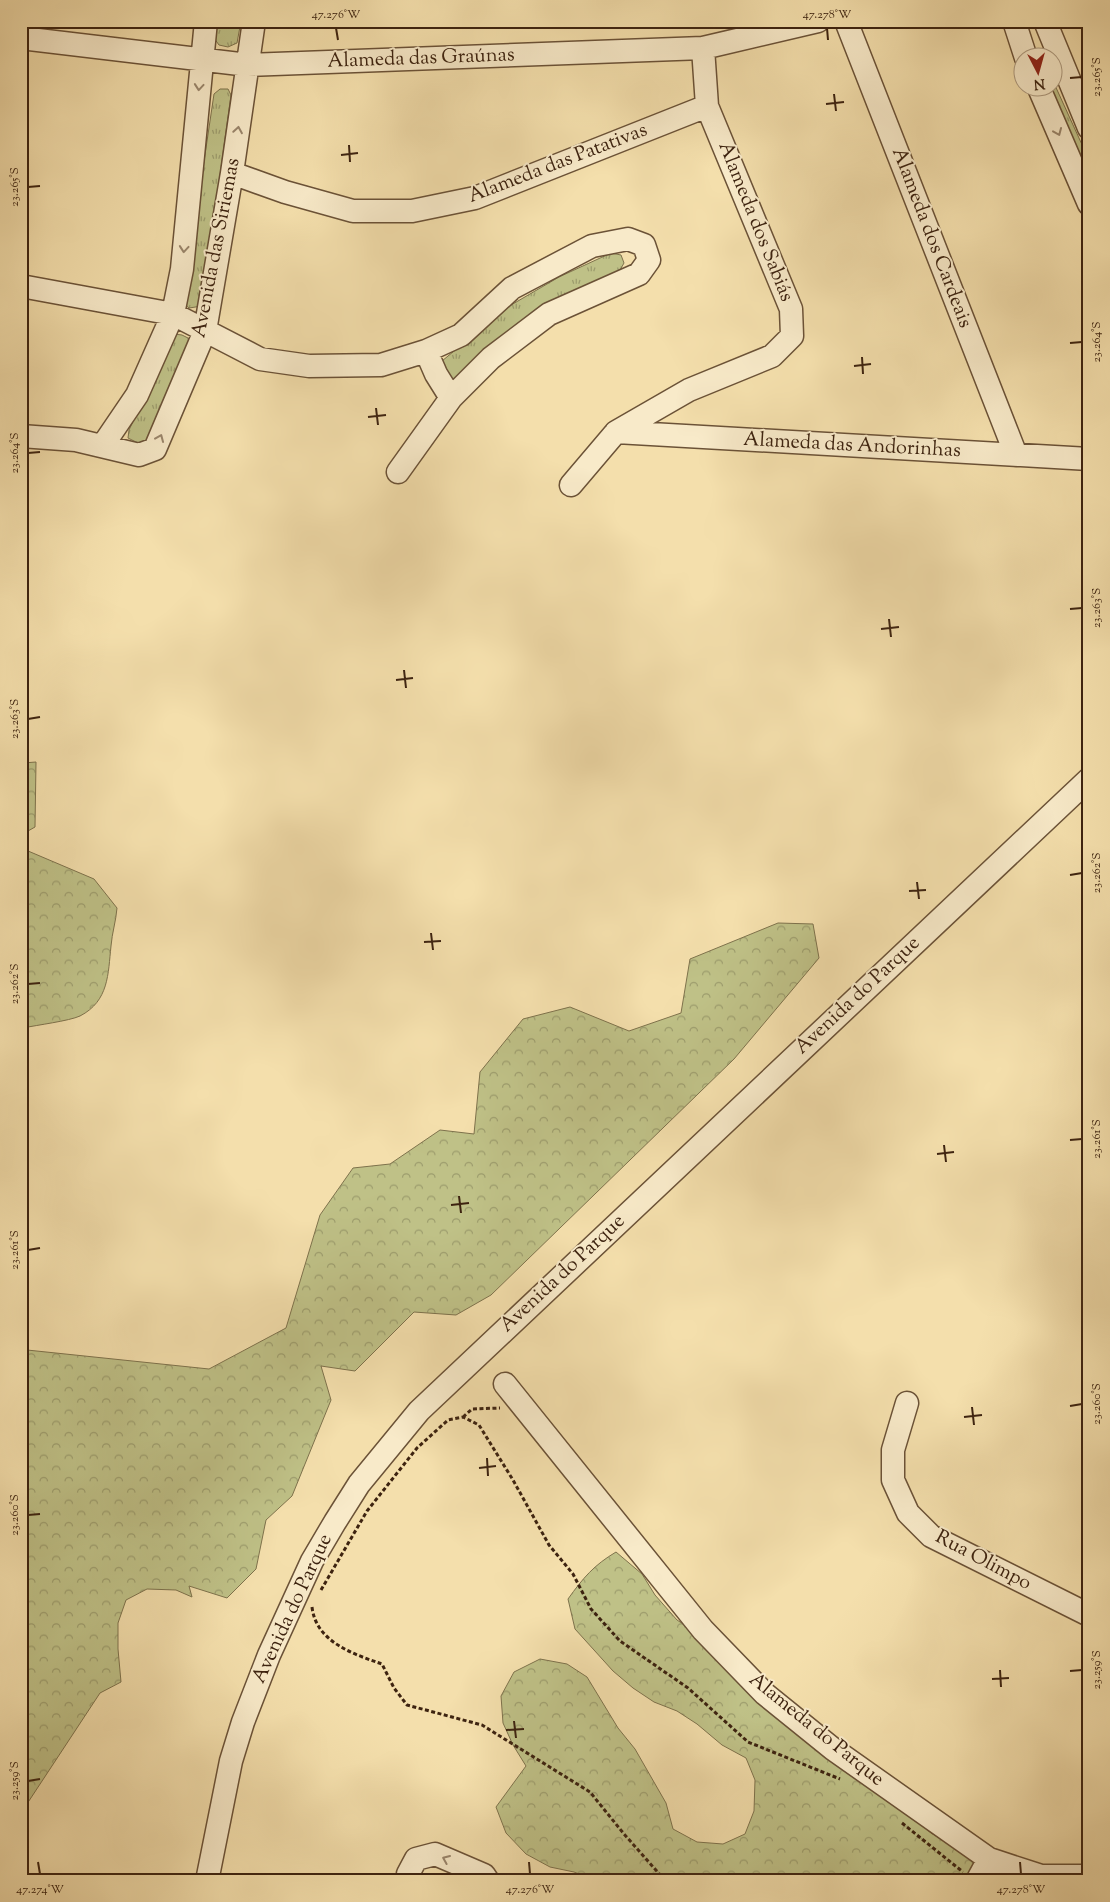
<svg xmlns="http://www.w3.org/2000/svg" width="1110" height="1902" font-family="'Sorts Mill Goudy',serif">
<style>
.grass{fill:url(#grass-tufts);stroke:#7e724c}
.forest{fill:url(#forest-crowns);stroke:#7e724c}
.lines{fill:none;stroke-linecap:round;stroke-linejoin:round}
.minor-casing{stroke:#6b5237;stroke-width:25}
.path{stroke:#3d2310;stroke-width:3;stroke-dasharray:4 2.5;stroke-linecap:butt}
.minor{stroke:#f8eac9;stroke-width:22}
.oneway{stroke:#9a866c}
.ticks{fill:none;stroke:#3d2310;stroke-width:2}
.labels{text-anchor:middle;dominant-baseline:central;stroke-width:4;stroke-linejoin:round;paint-order:stroke}
.street-label{font-size:20px;fill:#3d2310;stroke:#f8eac9}
.neatline{fill:none;stroke:#3d2310;stroke-width:2}
.ticks-label{font-size:12px;text-anchor:middle;fill:#3d2310}
</style>
<defs>
<pattern id="grass-tufts" width="24" height="20" patternUnits="userSpaceOnUse" patternTransform="scale(1.25)"><rect width="24" height="20" fill="#bfc187"/><path d="M3 7l-1-3M5 7V3M7 7l1-3M15 17l-1-3M17 17v-4M19 17l1-3" fill="none" stroke="#9c9c6d"/></pattern>
<pattern id="forest-crowns" width="20" height="18" patternUnits="userSpaceOnUse" patternTransform="scale(1.25)"><rect width="20" height="18" fill="#bfc187"/><path d="M2 6a3 3 0 1 1 6 0M12 15a3 3 0 1 1 6 0" fill="none" stroke="#9c9c6d"/></pattern>
</defs>
<rect width="100%" height="100%" fill="#f4dfac"/>
<filter id="stains"><feTurbulence type="fractalNoise" baseFrequency=".004" numOctaves="4"/><feColorMatrix values="0 0 0 0 .2 0 0 0 0 .09 0 0 0 0 .02 0 0 0 .5 -.17"/></filter>
<radialGradient id="worn" r=".72"><stop offset=".6" stop-color="#630" stop-opacity="0"/><stop offset="1" stop-color="#630" stop-opacity=".3"/></radialGradient>
<path class="grass" d="M217 21H241L237 43 228 47 219 45 214 38Z
M1053 81 1089 160V166H1085L1046 88H1052Z
M220 89H228L231 95 202 306 189 308 183 303 214 94Z
M611 253 621 255 624 263 620 270 463 377 451 379 442 361 506 308 559 277Z
M174 334 182 335 188 338 190 345 147 441 138 443 128 438 129 430Z"/>
<path class="forest" d="M36 762 35 827 21 835V766L23 763Z
M21 848 94 879 117 908C116 921 112 933 111 946 108 974 109 1001 80 1016 69 1021 37 1025 23 1028L21 1031Z
M778 923 813 924 819 958 734 1059 491 1295 456 1315 414 1312 355 1371 321 1366 331 1400 292 1496 266 1520 256 1569 227 1598 189 1586 192 1597 176 1590 147 1589 126 1600 118 1623V1649L121 1682 100 1693 21 1813V1346L27 1350 209 1369 286 1328 320 1215 353 1168 390 1164 440 1130 474 1134 480 1072 523 1019 570 1007 629 1031 681 1013 690 959Z
M616 1552 642 1574 655 1595 677 1620 697 1633 931 1833 975 1859 970 1881H596L574 1872 550 1867 526 1854 506 1833 496 1807 526 1766 513 1745 503 1723 501 1696 514 1672 540 1659 567 1664 587 1677 618 1728 635 1749 666 1803 673 1829 697 1842 723 1844 745 1834 754 1811 755 1780 746 1758 722 1745 697 1724 677 1711 654 1702 633 1688 613 1671 575 1629 568 1599C583 1578 594 1565 616 1552Z"/>
<g class="lines">
<g class="minor-casing">
<path id="minor" d="M846 21 1016 455
M1014 21 1026 58
M1045 21 1089 128
M21 38 248 65 703 48 818 21
M1039 88 1089 204
M232 173 285 192 353 211H412L475 198 707 106
M21 286 173 314 260 359 309 366 381 365 426 351 461 335 512 288 592 246 628 239 644 245 649 260 639 274 549 314 491 358 451 398 398 472
M426 351 436 374 451 398
M616 432 1089 459
M21 436 76 440 139 455 155 449 205 331 232 173 254 21
M103 445 137 395 173 314 182 269 206 21
M571 485 616 432 689 390 772 356 792 336 791 309 707 106 703 48
M505 1384 703 1630 765 1694 833 1749 989 1859 1041 1876H1089
M907 1403 893 1450V1480L908 1513 931 1536 1089 1615
M207 1881 231 1761 243 1722 269 1655 312 1561 335 1522 359 1484 419 1411 1089 779
M411 1881 408 1874 416 1859 435 1854 484 1875 488 1881
M977 1881 989 1859"/>
</g>
<path class="path" d="M463 1417 472 1409 500 1408
M321 1590 367 1511 417 1448 448 1420 463 1417 479 1425 513 1480 549 1545 573 1574 591 1609 620 1641 688 1688 748 1742 840 1779
M312 1607C316 1642 353 1654 382 1664L394 1688 407 1705 482 1725 590 1792 624 1834 662 1877 670 1881
M902 1823 963 1872"/>
<use href="#minor" class="minor"/>
</g>
<defs><path id="oneway-chevron" d="M-2-3.5L2.5 0L-2 3.5" fill="none" stroke-width="1.6" stroke-linecap="round" stroke-linejoin="round" transform="scale(1.25)"/></defs>
<g class="oneway">
<use href="#oneway-chevron" transform="translate(199 87) rotate(95)"/>
<use href="#oneway-chevron" transform="translate(238 130) rotate(-81)"/>
<use href="#oneway-chevron" transform="translate(1058 132) rotate(67)"/>
<use href="#oneway-chevron" transform="translate(184 249) rotate(95)"/>
<use href="#oneway-chevron" transform="translate(160 438) rotate(-67)"/>
<use href="#oneway-chevron" transform="translate(446 1859) rotate(-157)"/>
</g>
<path class="ticks" d="M336 28 338 40M827 28 828 40M1070 78 1082 77M834 94 836 111M826 104 844 102M349 145 350 162M341 155 358 153M28 187 40 186M1070 343 1082 342M862 357 863 374M854 366 871 364M376 408 378 425M368 417 386 415M28 453 40 452M1070 609 1082 608M889 619 891 637M881 629 899 627M404 670 406 688M396 680 413 678M28 719 40 717M1070 875 1082 873M917 882 919 899M909 891 926 890M431 933 433 950M424 942 441 941M28 984 40 983M1070 1140 1082 1139M944 1145 946 1162M937 1154 954 1152M459 1196 461 1213M451 1205 469 1203M28 1250 40 1248M1070 1406 1082 1404M972 1407 974 1425M964 1417 982 1415M487 1458 488 1476M479 1468 496 1466M28 1515 40 1514M1000 1670 1001 1687M1070 1671 1082 1670M992 1679 1009 1678M514 1721 516 1738M506 1730 524 1729M28 1781 40 1779M38 1862 40 1874M529 1862 530 1874M1020 1862 1021 1874"/>
<g class="labels">
<g class="street-label">
<text transform="translate(421 59) rotate(-2)">Alameda das Graúnas</text>
<text transform="translate(558 164) rotate(-21)">Alameda das Patativas</text>
<text transform="translate(755 222) rotate(68)">Alameda dos Sabiás</text>
<text transform="translate(931 238) rotate(69)">Alameda dos Cardeais</text>
<text transform="translate(217 248) rotate(-79)">Avenida das Siriemas</text>
<text transform="translate(852 446) rotate(3)">Alameda das Andorinhas</text>
<text transform="translate(858 996) rotate(-43)">Avenida do Parque</text>
<text transform="translate(563 1274) rotate(-43)">Avenida do Parque</text>
<text transform="translate(983 1561) rotate(28)">Rua Olimpo</text>
<text transform="translate(293 1609) rotate(-65)">Avenida do Parque</text>
<text transform="translate(816 1730) rotate(39)">Alameda do Parque</text>
</g>
</g>
<rect width="1110" height="1902" fill="none" stroke="#f4dfac" stroke-width="55"/>
<g transform="translate(1038 72) rotate(174)"><circle r="24" fill="#f8eac9" stroke="#ad9a7f"/>
<path d="M0-4L9 19L0 12L-9 19Z" fill="#8f2418"/>
<text y="-8" font-size="14" font-weight="bold" text-anchor="middle" fill="#3d2310">N</text>
</g>
<rect x="28" y="28" width="1054" height="1846" class="neatline"/>
<g class="ticks-label">
<text x="336" y="18">47.276°W</text>
<text x="827" y="18">47.278°W</text>
<text transform="translate(1096 77) rotate(-90)" y="4">23.265°S</text>
<text transform="translate(14 187) rotate(-90)" y="4">23.265°S</text>
<text transform="translate(1096 342) rotate(-90)" y="4">23.264°S</text>
<text transform="translate(14 453) rotate(-90)" y="4">23.264°S</text>
<text transform="translate(1096 608) rotate(-90)" y="4">23.263°S</text>
<text transform="translate(14 719) rotate(-90)" y="4">23.263°S</text>
<text transform="translate(1096 873) rotate(-90)" y="4">23.262°S</text>
<text transform="translate(14 984) rotate(-90)" y="4">23.262°S</text>
<text transform="translate(1096 1139) rotate(-90)" y="4">23.261°S</text>
<text transform="translate(14 1250) rotate(-90)" y="4">23.261°S</text>
<text transform="translate(1096 1404) rotate(-90)" y="4">23.260°S</text>
<text transform="translate(14 1515) rotate(-90)" y="4">23.260°S</text>
<text transform="translate(1096 1670) rotate(-90)" y="4">23.259°S</text>
<text transform="translate(14 1781) rotate(-90)" y="4">23.259°S</text>
<text x="40" y="1893">47.274°W</text>
<text x="530" y="1893">47.276°W</text>
<text x="1021" y="1893">47.278°W</text>
</g>
<rect width="100%" height="100%" filter="url(#stains)"/>
<rect width="100%" height="100%" fill="url(#worn)"/>
</svg>
